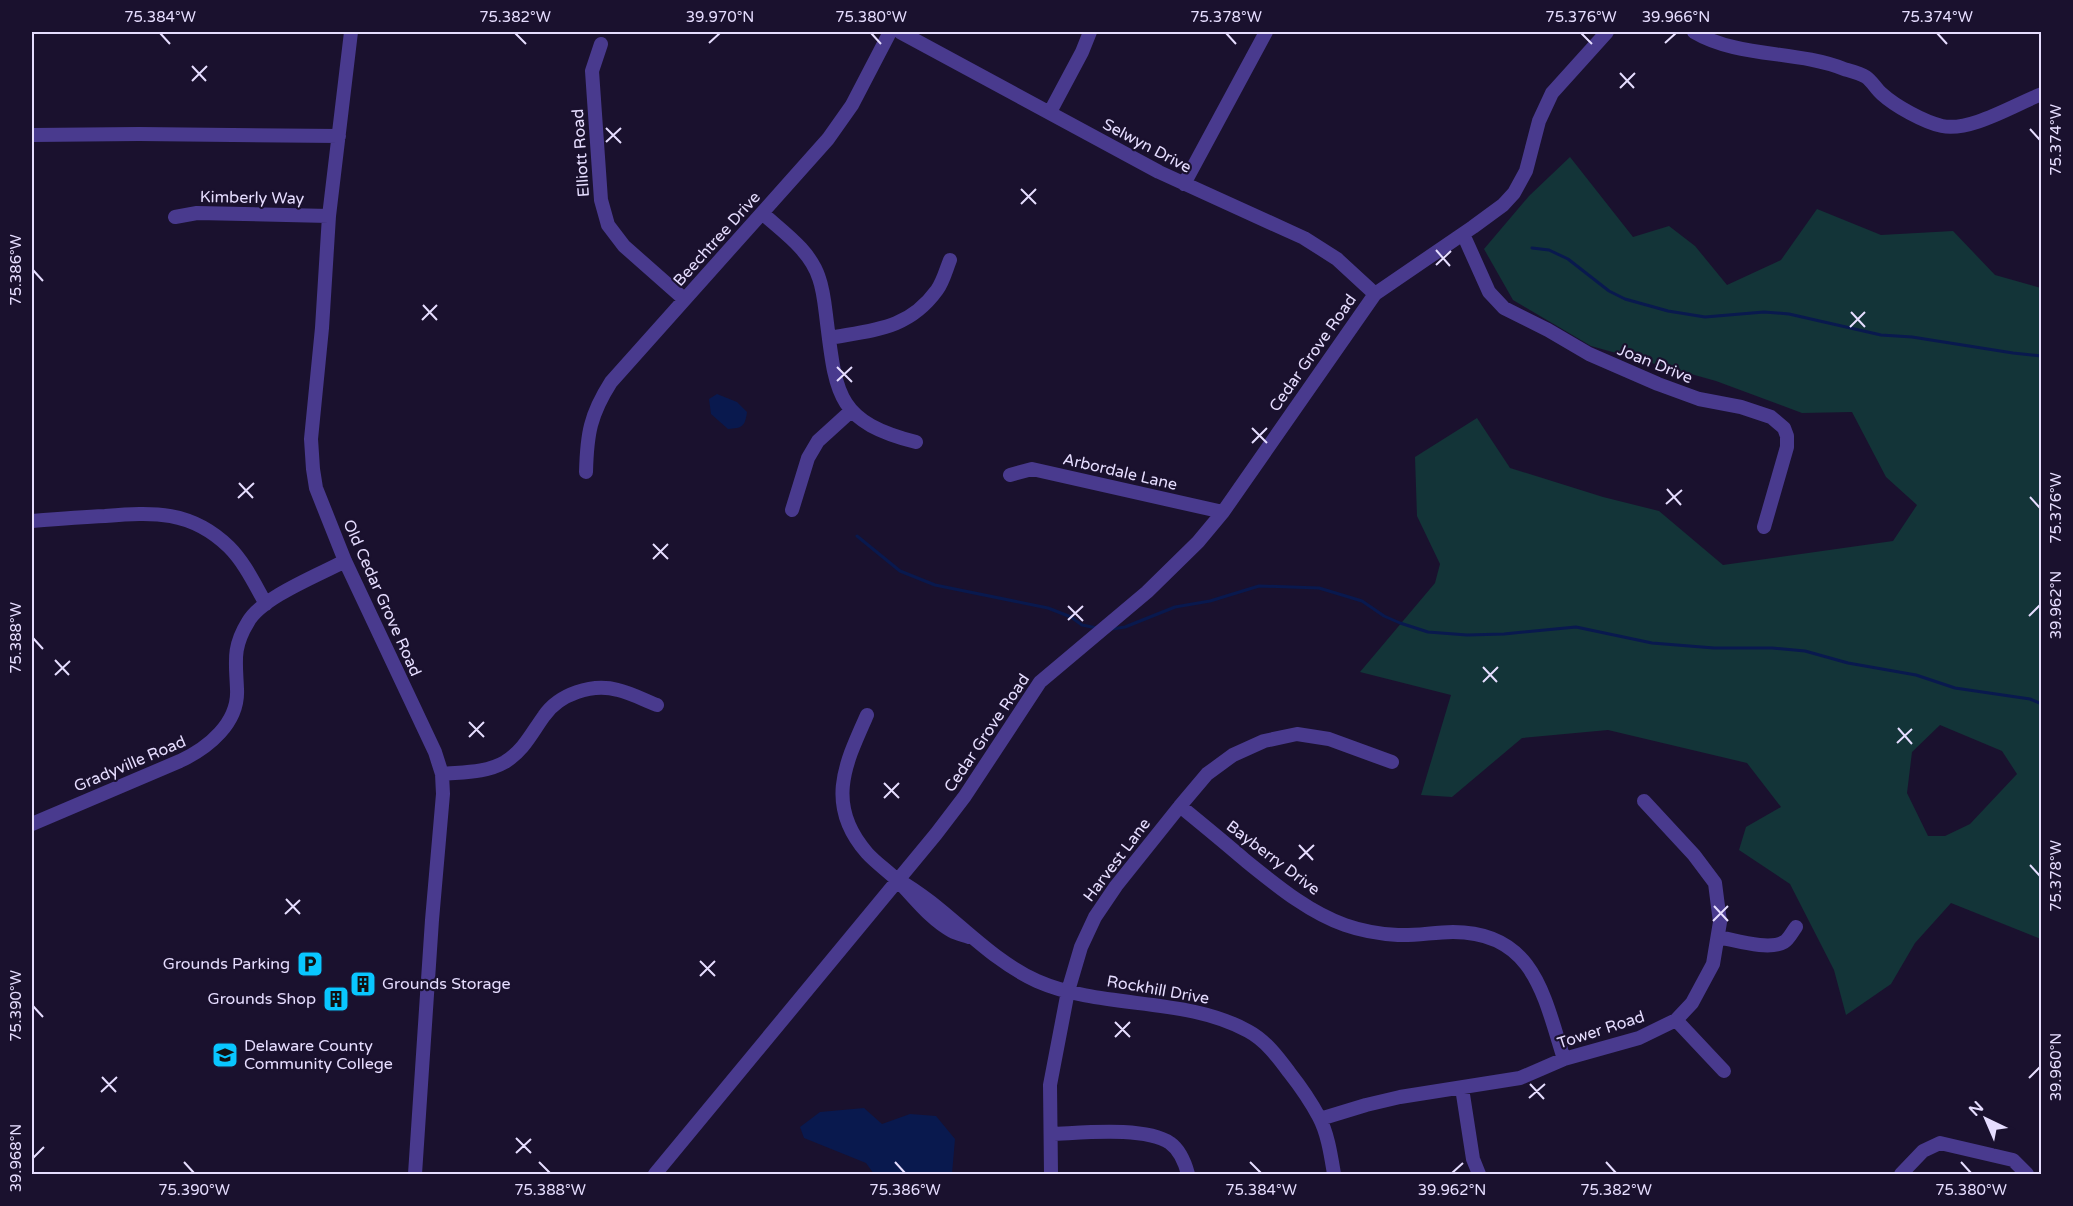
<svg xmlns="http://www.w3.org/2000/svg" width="2073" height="1206" font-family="'Varela Round',sans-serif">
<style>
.green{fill:#133438;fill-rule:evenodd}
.water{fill:#09194e}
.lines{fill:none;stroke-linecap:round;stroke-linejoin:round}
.stream{stroke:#09194e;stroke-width:3}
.minor{stroke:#493a8e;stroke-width:14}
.ticks{fill:none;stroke:#e6ddff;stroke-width:2}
.labels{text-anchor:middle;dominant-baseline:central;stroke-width:4.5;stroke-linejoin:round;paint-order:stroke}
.street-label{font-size:16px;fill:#e6ddff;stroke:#1a112e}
.poi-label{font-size:16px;fill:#e6ddff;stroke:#1a112e;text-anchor:end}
.neatline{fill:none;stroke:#e6ddff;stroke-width:2}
.ticks-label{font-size:15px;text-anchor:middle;fill:#e6ddff}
</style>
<rect width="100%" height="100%" fill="#1a112e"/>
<path class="green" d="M1570 157 1633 237 1669 226 1695 246 1727 285 1781 260 1817 209 1881 235 1953 231 1995 275 2041 288V939L1951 903 1915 943 1891 984 1846 1015 1834 970 1790 884 1739 850 1746 827 1781 807 1747 763 1608 730 1522 738 1452 797 1421 795 1451 695 1360 672 1435 583 1440 564 1417 516 1415 457 1477 418 1510 468 1603 497 1659 511 1723 565 1893 541 1917 505 1886 477 1852 412 1802 413 1716 381 1591 346 1513 300 1484 249 1529 196ZM1940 725 2002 751 2017 774 1970 824 1945 836H1928L1907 793 1912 752Z"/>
<path class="water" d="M717 394 737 402 747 412C745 427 742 428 728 429L711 414 709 399Z
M864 1108 882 1124 910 1114 936 1116 955 1139 952 1174H874L866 1163 804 1138 800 1127 820 1112Z"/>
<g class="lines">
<path class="stream" d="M1532 248 1549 250 1568 259 1609 291 1625 299 1668 311 1705 317 1764 312 1789 314 1881 335 1912 337 2013 353 2042 356
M857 536 900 571 935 585 1048 608 1071 617 1082 625 1097 628
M1112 629 1125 627 1175 607 1210 601 1259 586 1319 588 1362 601 1384 616 1400 623 1428 632 1467 635 1504 634 1576 627 1652 643 1714 648H1772L1805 651 1848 663 1916 675 1955 688 2030 699 2042 704"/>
<path class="minor" d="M351 32 329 216 322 328 311 439 313 469 316 488 345 561 435 752 442 774 443 794 432 920 415 1174
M900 32 1159 172 1304 238 1337 259 1375 294
M1694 32C1738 58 1796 50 1844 69 1851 71 1860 73 1866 77 1872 81 1876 89 1882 94 1895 106 1924 122 1942 126 1971 132 2015 104 2042 94
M601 44 592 71 601 200 608 225 624 246 684 299
M1050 112 1082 52 1090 32
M32 135 139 134 339 136
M1184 184 1266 32
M762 213C783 232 810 250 819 278 824 292 825 308 827 323 836 396 838 422 916 442
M175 217 197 213 329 216
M1463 234 1489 292 1504 308 1548 330 1589 354 1658 384 1699 399 1741 407 1771 417 1784 428 1787 436V447L1764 527
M829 338C873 330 908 330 937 290 943 282 946 270 950 260
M586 472C587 434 590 415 611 382L828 139 852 105 890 32
M1010 475 1032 469 1223 512
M792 510 808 458 818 441 851 411
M32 521C56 519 80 517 105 516 153 512 191 510 229 547 245 563 255 585 266 604
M867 715C845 764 825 805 867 853 876 863 888 871 898 881 915 898 930 919 952 931 957 934 964 935 969 937
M442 774C463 772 486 773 505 762 524 750 531 734 544 716 559 694 592 683 618 690 631 693 644 700 657 705
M1180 806C1202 824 1224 842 1246 861 1276 885 1308 912 1345 925 1362 931 1380 934 1398 935 1416 936 1434 932 1453 932 1534 932 1544 996 1564 1059
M32 824 180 761C208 748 239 723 237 689 236 662 232 648 248 622 262 597 319 575 345 561
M898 880C948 908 984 957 1037 981 1103 1010 1185 996 1248 1031 1265 1040 1278 1057 1289 1072 1300 1086 1311 1102 1319 1117 1328 1134 1331 1156 1334 1174
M1718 937C1735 940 1769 951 1784 942 1789 939 1792 932 1796 927
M1676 1020 1724 1071
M1462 1088 1473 1159 1479 1174
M1320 1119 1366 1105 1400 1097 1520 1078 1564 1059 1639 1038 1676 1020 1692 1003 1713 964 1720 922 1715 883 1694 855 1644 801
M1051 1134C1082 1133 1144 1126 1170 1143 1180 1150 1185 1163 1188 1174
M655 1174 936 834 965 796 1040 682 1147 592 1198 542 1223 512 1375 294 1473 227 1503 205 1514 193 1526 171 1539 121 1552 93 1607 32
M1051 1174 1050 1085 1068 991 1081 947 1095 917 1116 886 1180 806 1207 774 1233 755 1264 741 1297 734 1329 739 1392 762
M1901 1174 1923 1151 1940 1143 2013 1160 2027 1174"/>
</g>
<path class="ticks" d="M160 33 170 44M515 33 526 44M871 33 881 44M1226 33 1236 44M1581 33 1592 44M1937 33 1947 44M709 43 720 33M1665 43 1676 33M192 66 206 81M1620 73 1634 88M192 81 207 66M1620 88 1635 73M606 128 621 143M2030 129 2040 140M606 142 621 128M1021 189 1036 204M1021 204 1036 189M1436 250 1450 266M1436 265 1451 251M33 270 43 281M423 305 437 320M1851 312 1865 327M422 320 437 305M1850 327 1865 312M837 367 852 382M837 381 852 367M1252 428 1267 443M1252 443 1267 428M239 483 253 498M1667 489 1681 505M2030 497 2040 508M238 498 254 483M1666 504 1682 490M653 544 668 559M653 559 668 544M1068 606 1083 621M2029 616 2040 605M1068 620 1083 606M33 638 43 649M55 660 69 675M1483 667 1497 682M55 675 70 661M1483 682 1498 667M469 722 484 737M1898 728 1912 744M469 737 484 722M1897 743 1912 729M884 783 899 798M884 798 899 783M1299 845 1313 860M1299 859 1314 845M2030 865 2040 876M286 899 300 914M1714 906 1728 921M285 914 300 900M1713 921 1728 906M700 961 715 976M700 976 715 961M33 1006 43 1017M1115 1022 1130 1037M1115 1037 1130 1022M102 1077 116 1092M2029 1078 2040 1067M1530 1084 1544 1099M101 1092 117 1077M1529 1098 1545 1084M516 1138 531 1153M516 1153 531 1139M33 1158 44 1147M184 1162 194 1173M539 1162 550 1173M895 1162 905 1173M1250 1162 1261 1173M1606 1162 1616 1173M1961 1162 1971 1173M1452 1173 1463 1163"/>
<defs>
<g id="parking-square" transform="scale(1.35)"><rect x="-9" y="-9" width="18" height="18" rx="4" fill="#09c6ff" stroke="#1a112e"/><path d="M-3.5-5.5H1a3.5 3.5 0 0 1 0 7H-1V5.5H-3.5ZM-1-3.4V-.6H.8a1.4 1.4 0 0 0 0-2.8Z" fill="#111"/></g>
<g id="building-square" transform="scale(1.35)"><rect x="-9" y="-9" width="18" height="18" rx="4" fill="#09c6ff" stroke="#1a112e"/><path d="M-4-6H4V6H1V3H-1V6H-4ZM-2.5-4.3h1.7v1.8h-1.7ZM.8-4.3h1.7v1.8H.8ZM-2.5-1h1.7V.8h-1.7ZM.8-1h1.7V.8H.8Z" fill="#111"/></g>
<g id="university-square" transform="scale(1.35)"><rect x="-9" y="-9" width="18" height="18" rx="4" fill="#09c6ff" stroke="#1a112e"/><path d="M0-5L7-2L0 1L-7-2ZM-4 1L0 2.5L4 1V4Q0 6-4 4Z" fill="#111"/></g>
</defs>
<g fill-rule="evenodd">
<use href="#parking-square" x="310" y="964"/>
<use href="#building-square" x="363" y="984"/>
<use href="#building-square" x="336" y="999"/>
<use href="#university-square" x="225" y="1055"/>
</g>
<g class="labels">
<g class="street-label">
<text transform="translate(1147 146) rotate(28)">Selwyn Drive</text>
<text transform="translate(581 153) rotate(-94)">Elliott Road</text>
<text transform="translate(252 198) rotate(1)">Kimberly Way</text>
<text transform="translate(717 239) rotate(-48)">Beechtree Drive</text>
<text transform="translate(1313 353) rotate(-55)">Cedar Grove Road</text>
<text transform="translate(1655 364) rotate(22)">Joan Drive</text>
<text transform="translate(1120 472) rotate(13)">Arbordale Lane</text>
<text transform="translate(382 598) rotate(66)">Old Cedar Grove Road</text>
<text transform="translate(987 733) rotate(-56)">Cedar Grove Road</text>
<text transform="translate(130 764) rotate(-23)">Gradyville Road</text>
<text transform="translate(1273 858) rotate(37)">Bayberry Drive</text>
<text transform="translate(1117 860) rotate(-53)">Harvest Lane</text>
<text transform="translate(1158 990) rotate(10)">Rockhill Drive</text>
<text transform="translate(1601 1030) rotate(-18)">Tower Road</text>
</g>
<g class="poi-label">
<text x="290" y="964">Grounds Parking</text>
<text x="382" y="984" text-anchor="start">Grounds Storage</text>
<text x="316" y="999">Grounds Shop</text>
<text x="244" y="1046" text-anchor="start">Delaware County<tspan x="244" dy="18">Community College</tspan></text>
</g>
</g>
<rect width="2073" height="1206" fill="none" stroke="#1a112e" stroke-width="66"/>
<g transform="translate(1986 1119) rotate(316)" stroke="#1a112e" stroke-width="4.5" paint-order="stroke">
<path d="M0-4.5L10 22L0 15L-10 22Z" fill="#e6ddff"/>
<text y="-9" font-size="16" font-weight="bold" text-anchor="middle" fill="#e6ddff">N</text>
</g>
<rect x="33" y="33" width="2007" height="1140" class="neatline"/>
<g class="ticks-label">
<text x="160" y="22">75.384°W</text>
<text x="515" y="22">75.382°W</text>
<text x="720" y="22">39.970°N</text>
<text x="871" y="22">75.380°W</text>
<text x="1226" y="22">75.378°W</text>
<text x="1581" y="22">75.376°W</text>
<text x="1676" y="22">39.966°N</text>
<text x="1937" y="22">75.374°W</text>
<text transform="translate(2056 140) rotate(-90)" y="5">75.374°W</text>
<text transform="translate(16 270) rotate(-90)" y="5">75.386°W</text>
<text transform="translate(2056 508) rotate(-90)" y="5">75.376°W</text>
<text transform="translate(2056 605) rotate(-90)" y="5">39.962°N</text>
<text transform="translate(16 638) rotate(-90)" y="5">75.388°W</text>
<text transform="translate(2056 876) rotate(-90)" y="5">75.378°W</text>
<text transform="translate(16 1006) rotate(-90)" y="5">75.390°W</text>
<text transform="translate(2056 1067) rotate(-90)" y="5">39.960°N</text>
<text transform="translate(16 1158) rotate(-90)" y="5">39.968°N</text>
<text x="194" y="1195">75.390°W</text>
<text x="550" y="1195">75.388°W</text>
<text x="905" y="1195">75.386°W</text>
<text x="1261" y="1195">75.384°W</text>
<text x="1452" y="1195">39.962°N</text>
<text x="1616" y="1195">75.382°W</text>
<text x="1971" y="1195">75.380°W</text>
</g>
</svg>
